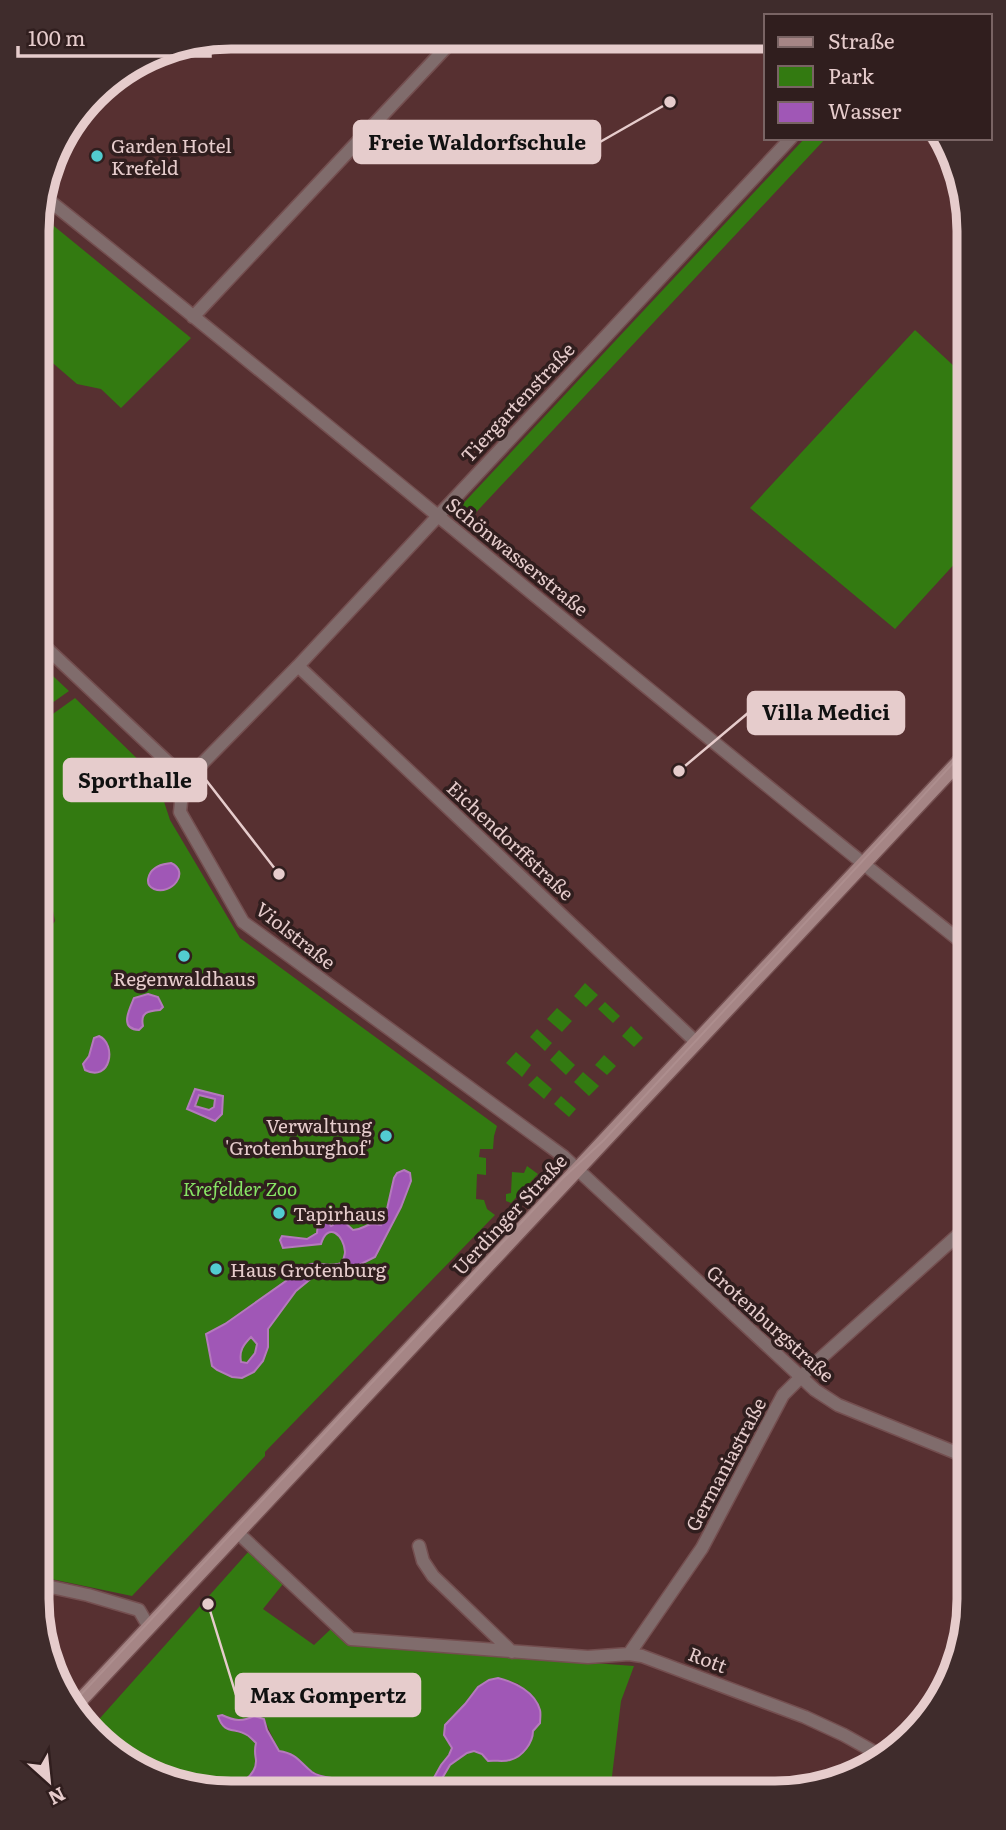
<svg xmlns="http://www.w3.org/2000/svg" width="1006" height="1830" font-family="Literata,serif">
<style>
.green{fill:#337a11}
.water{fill:#a057b6;stroke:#b57abd;stroke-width:2;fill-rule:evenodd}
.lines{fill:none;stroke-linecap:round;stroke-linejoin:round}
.minor-casing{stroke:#744f50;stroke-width:15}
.secondary-casing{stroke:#744f50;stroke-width:17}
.minor{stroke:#806c6c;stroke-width:12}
.secondary{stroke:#a58585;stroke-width:14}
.tram{stroke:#ad8e8e;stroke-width:2}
.poi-dot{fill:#52ccd0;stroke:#301e1e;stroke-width:2.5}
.labels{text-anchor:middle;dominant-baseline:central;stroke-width:7;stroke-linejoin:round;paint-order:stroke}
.poi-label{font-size:19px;fill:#e6cccc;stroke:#301e1e;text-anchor:start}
.street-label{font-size:19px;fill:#e6cccc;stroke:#301e1e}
.park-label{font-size:19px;font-style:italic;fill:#87e565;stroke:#301e1e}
.rim{fill:none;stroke:#e6cccc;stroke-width:9}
.leader{fill:none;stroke:#e6cccc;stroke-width:2.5}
.callout-dot{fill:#e6cccc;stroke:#301e1e;stroke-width:2.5}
.callout{fill:#e6cccc;stroke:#e6cccc;stroke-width:2.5}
.callout-label{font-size:21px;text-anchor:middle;font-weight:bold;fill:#111}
</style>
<rect width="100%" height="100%" fill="#573031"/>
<path class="green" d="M805 138H826L467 522 458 509Z
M38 213 191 338 121 408 101 389 77 384 40 352 38 354Z
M915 330 969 380V548L895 629 750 508Z
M38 662 69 691 38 713Z
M75 698 156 777 170 820 240 938 497 1126 494 1136 493 1149H480L479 1157 486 1158V1175L477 1174 476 1199 484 1200 487 1209 495 1215 265 1452V1456L132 1596 37 1576 38 946 55 921 53 911 38 905V728L50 716Z
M585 983 598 995 586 1007 574 996Z
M605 1002 620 1016 613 1023 598 1009Z
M557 1008 572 1021 562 1032 547 1019Z
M631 1026 643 1038 634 1047 622 1036Z
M537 1029 552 1043 545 1051 530 1037Z
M559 1050 575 1065 566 1075 550 1060Z
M516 1052 531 1065 522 1077 506 1063Z
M604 1055 616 1066 607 1075 595 1065Z
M583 1072 599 1086 589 1096 574 1082Z
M537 1076 552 1089 544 1099 528 1085Z
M561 1096 576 1109 569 1117 554 1104Z
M527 1166 538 1174 511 1203 506 1201V1194L511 1193 512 1172 524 1173Z
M249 1551 283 1584 263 1609 314 1645 332 1628 351 1645 634 1666 621 1701 610 1793 434 1792 450 1765 467 1753 474 1751 482 1754 488 1761 497 1760 519 1684 498 1678 472 1694 465 1704 456 1713 444 1735 452 1748 449 1755 441 1765 426 1792H358L343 1780 329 1778 313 1772 290 1753 279 1751 264 1719 254 1716C241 1722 235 1721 222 1716L230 1730 248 1735 256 1743C253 1753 258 1761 254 1769 250 1776 245 1780 238 1784 209 1801 205 1789 178 1779 161 1772 144 1766 128 1759L126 1748 116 1755 112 1753 93 1726Z
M313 1782 341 1785 349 1792H284L287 1789 301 1790Z"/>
<path class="water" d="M171 863C191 872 171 896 154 889 144 885 148 873 155 868 160 864 165 864 171 863Z
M148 994 158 997 163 1007 160 1010C148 1011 140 1012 143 1026L139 1030C119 1029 129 1010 134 998Z
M99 1036C117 1044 111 1083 85 1070L83 1064 89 1056 94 1038Z
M195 1089 223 1096 222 1114 215 1121 187 1109ZM199 1095 215 1099 214 1107 209 1110 195 1106Z
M404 1170 410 1173 411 1181 401 1207 375 1257 345 1272 326 1276 313 1277 296 1291 268 1329V1347L263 1361 254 1372 242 1378 232 1377 217 1370 212 1366 206 1334 225 1324 310 1264C322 1263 331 1267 342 1263 343 1261 345 1254 345 1252 344 1235 328 1221 321 1244L283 1248 280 1240 282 1236 307 1239 317 1233 318 1222 323 1221 328 1222 331 1226 333 1225 332 1220 336 1218 342 1220 353 1230C367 1229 364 1222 381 1225L387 1209 394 1178 397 1173ZM251 1337 257 1344 255 1353 247 1363 241 1362C239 1351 243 1345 251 1337Z
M498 1678C515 1682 535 1692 540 1710 541 1714 540 1719 540 1723L533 1731C533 1742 523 1757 510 1760 504 1762 495 1760 488 1761L482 1754 474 1751 467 1753 450 1765 434 1792H426L441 1765 449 1755 452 1748 444 1735 445 1725 465 1704 478 1687 489 1680Z
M222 1715C235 1721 242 1722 254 1716L264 1719 267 1730 279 1751C298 1754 299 1762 312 1772 322 1779 335 1777 345 1781 350 1784 354 1788 358 1792H349L340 1785 320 1782H313L301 1790 288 1789 284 1792H223C236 1786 257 1777 256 1760 255 1753 254 1751 256 1743 255 1742 248 1735 247 1735 234 1727 224 1735 218 1716Z"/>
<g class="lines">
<g class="minor-casing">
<path id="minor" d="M934 138 949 154
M42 195C354 442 657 701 969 948
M193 317 455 38
M38 640 172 766 183 783 180 812 243 922 563 1156 815 1390 838 1405 969 1458
M298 666 697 1043
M183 783 298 666 791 138
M237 1532 351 1639 588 1657 629 1654 642 1656 805 1717 844 1735 878 1754
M419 1546 423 1561 433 1576 512 1652
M37 1584 88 1595 139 1610 149 1627
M629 1654 702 1548 783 1395 812 1366 969 1225"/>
</g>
<g class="secondary-casing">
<path id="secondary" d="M77 1704 969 751"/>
</g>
<use href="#minor" class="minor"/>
<use href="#secondary" class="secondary"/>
<path class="tram" d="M75 1701 563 1178 604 1140 969 746"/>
</g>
<g class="poi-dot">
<circle cx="97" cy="156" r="7"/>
<circle cx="184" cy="956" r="7"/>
<circle cx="386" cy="1136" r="7"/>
<circle cx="279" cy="1213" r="7"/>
<circle cx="216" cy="1269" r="7"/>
</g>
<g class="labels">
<g class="poi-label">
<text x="111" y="145">Garden Hotel<tspan x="111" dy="22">Krefeld</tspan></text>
<text x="184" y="978" text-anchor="middle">Regenwaldhaus</text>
<text x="372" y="1125" text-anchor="end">Verwaltung<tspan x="372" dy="22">'Grotenburghof'</tspan></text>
<text x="293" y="1213">Tapirhaus</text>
<text x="230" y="1269">Haus Grotenburg</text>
</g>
<g class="street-label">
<text transform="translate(517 402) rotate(-47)">Tiergartenstraße</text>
<text transform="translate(518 556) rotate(39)">Schönwasserstraße</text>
<text transform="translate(511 840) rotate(43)">Eichendorffstraße</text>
<text transform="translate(296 935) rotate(38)">Violstraße</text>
<text transform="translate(509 1214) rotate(-47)">Uerdinger Straße</text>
<text transform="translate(771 1323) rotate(42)">Grotenburgstraße</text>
<text transform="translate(725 1464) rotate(-62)">Germaniastraße</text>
<text transform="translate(708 1659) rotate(21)">Rott</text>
</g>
<g class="park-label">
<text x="240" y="1188">Krefelder Zoo</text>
</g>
</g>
<path d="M0 0H1006V1830H0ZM231 49H775A182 182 0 0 1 957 231V1599A182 182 0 0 1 775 1781H231A182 182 0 0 1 49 1599V231A182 182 0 0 1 231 49Z" fill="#3f2c2c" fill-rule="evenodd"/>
<path class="rim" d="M231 49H775A182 182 0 0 1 957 231V1599A182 182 0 0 1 775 1781H231A182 182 0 0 1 49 1599V231A182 182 0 0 1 231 49Z"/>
<path class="leader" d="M670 102L600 142M679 771L748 713M279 874L206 780M208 1604L236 1695"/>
<g class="callout-dot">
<circle cx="670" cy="102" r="7"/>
<circle cx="679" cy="771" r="7"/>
<circle cx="279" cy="874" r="7"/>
<circle cx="208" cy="1604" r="7"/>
</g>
<g class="callout">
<rect x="354" y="121" width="246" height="42" rx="7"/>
<rect x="748" y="692" width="156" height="42" rx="7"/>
<rect x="64" y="759" width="142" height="42" rx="7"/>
<rect x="236" y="1674" width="184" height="42" rx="7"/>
</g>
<g class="callout-label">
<text x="477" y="150">Freie Waldorfschule</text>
<text x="826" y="720">Villa Medici</text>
<text x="135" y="788">Sporthalle</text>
<text x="328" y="1703">Max Gompertz</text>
</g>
<rect x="764" y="14" width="228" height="126" fill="#301e1e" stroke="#796464" stroke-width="2"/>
<rect x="778" y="37" width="35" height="10" fill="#a58585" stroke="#796464" stroke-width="2"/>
<text x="828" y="49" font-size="21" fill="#e6cccc">Straße</text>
<rect x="778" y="66" width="35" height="21" fill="#337a11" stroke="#796464" stroke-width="2"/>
<text x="828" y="84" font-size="21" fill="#e6cccc">Park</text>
<rect x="778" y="102" width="35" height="21" fill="#a057b6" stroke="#796464" stroke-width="2"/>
<text x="828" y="119" font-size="21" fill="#e6cccc">Wasser</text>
<g transform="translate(49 1781) rotate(153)" stroke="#301e1e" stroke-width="5" paint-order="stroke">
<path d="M0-5L12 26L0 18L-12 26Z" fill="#e6cccc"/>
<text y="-10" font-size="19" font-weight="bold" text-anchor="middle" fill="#e6cccc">N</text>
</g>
<path d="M18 46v10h192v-10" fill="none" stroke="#e6cccc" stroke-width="3.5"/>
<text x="28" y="46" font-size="21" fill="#e6cccc" stroke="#301e1e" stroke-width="5" paint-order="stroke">100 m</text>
</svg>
